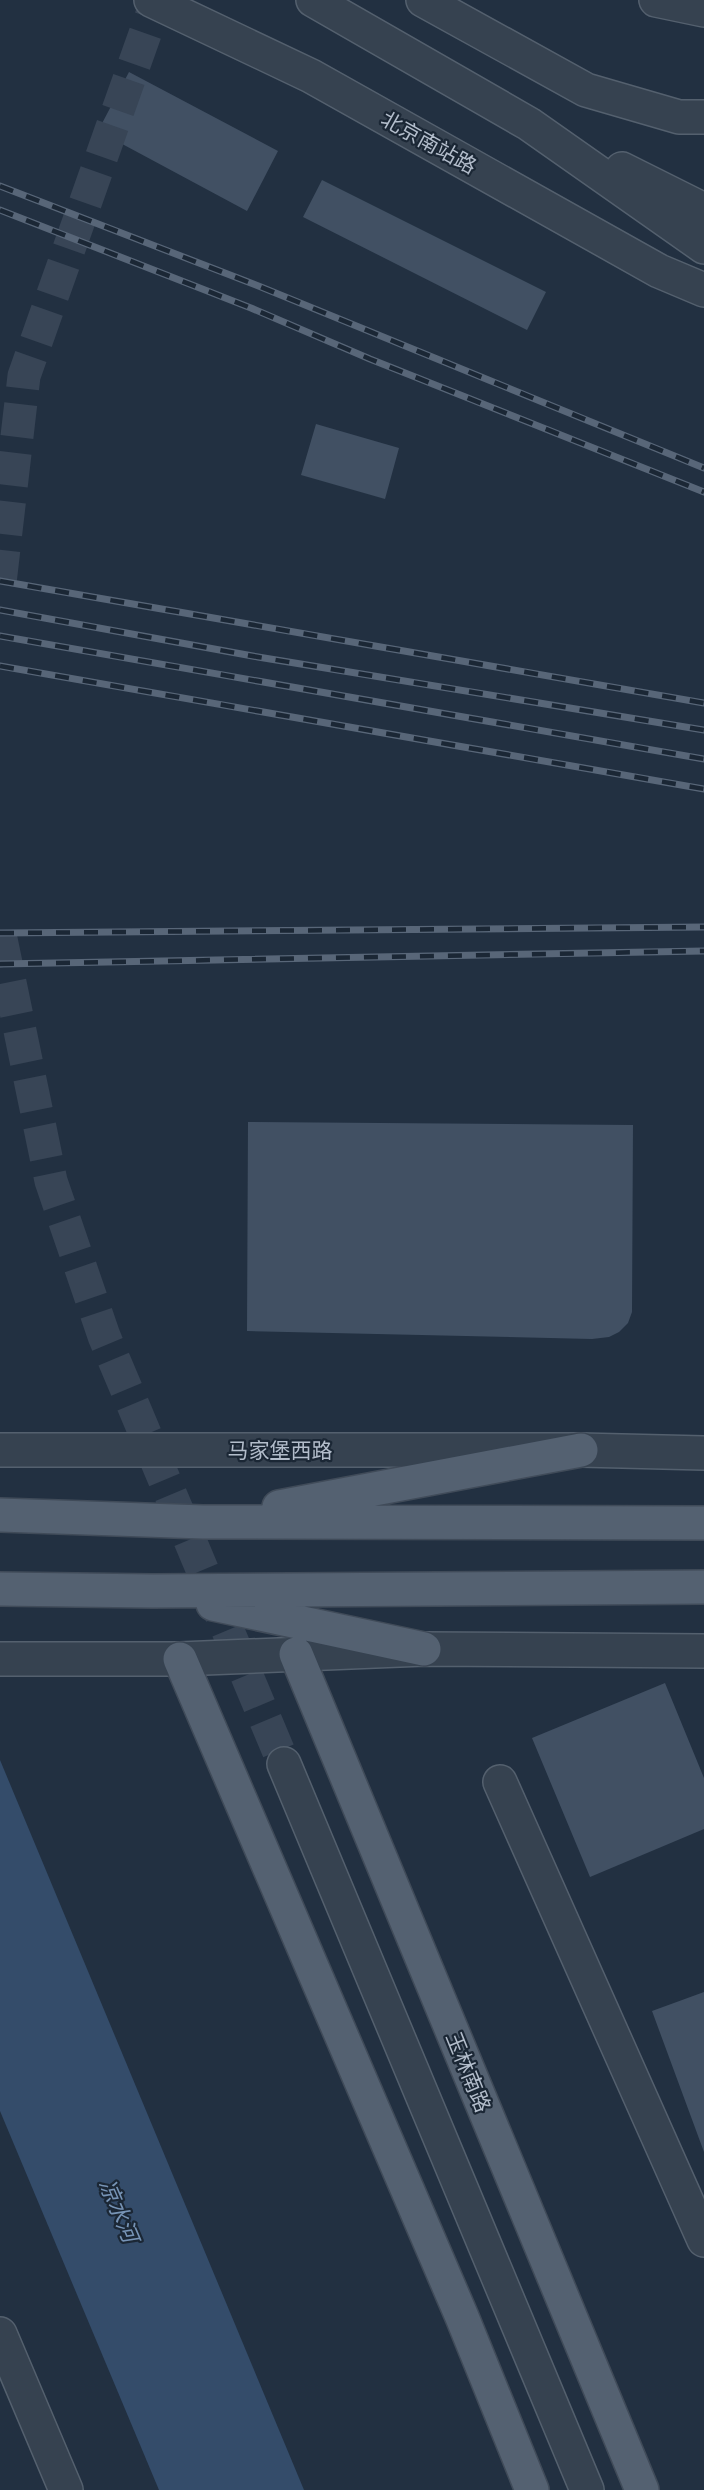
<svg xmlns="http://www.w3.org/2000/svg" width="704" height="2490" font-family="'Open Sans','Noto Sans SC',sans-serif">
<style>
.water{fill:#344c6a}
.building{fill:#415063}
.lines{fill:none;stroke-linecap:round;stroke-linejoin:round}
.minor-tunnel{stroke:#384556;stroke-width:33;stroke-dasharray:33 16;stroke-linecap:butt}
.minor-casing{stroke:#54606e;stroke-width:36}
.major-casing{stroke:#404b59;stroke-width:36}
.minor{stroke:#364250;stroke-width:33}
.major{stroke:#546171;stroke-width:33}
.rail-casing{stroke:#586678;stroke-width:7}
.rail{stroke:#1b2735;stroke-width:4.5;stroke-dasharray:14;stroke-linecap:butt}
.labels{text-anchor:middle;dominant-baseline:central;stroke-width:4.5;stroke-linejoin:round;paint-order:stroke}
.street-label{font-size:21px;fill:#b3bdcb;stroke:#1b2735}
.water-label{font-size:22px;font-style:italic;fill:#7794b6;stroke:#1b2735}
</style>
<rect width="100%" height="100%" fill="#223041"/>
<path class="water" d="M0 1760 304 2490H159L0 2111Z"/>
<path class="building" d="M129 72 278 151 247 211 98 131Z
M322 180 546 292 527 330 303 217Z
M316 424 399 448 385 499 301 475Z
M248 1122 633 1125 632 1312 628 1323 619 1332 609 1337 592 1339 247 1331Z
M665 1683 704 1778V1829L590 1877 532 1738Z
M704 1992V2152L652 2011Z"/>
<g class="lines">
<path class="minor-tunnel" d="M0 583 24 376 157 0
M0 934 51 1181 104 1336 284 1764"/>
<g class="minor-casing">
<path id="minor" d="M151 0 311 76 659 271 704 290
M313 0 529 124 704 247
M423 0 586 90 679 117H704
M656 0 704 10
M622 169 704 210
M0 1450H581L704 1453
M0 1659H180L424 1649 704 1651
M284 1764 587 2490
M500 1782 704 2240
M0 2334 66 2490"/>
</g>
<g class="major-casing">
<path id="major" d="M279 1507 581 1450
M0 1515 203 1522 704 1523
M0 1589 153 1591 704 1587
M213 1604 424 1649
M296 1654 642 2490
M180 1659 462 2317 532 2490"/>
</g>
<use href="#minor" class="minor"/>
<use href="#major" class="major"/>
<g class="rail-casing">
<path id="rail" d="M0 186 261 287 704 468
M0 210 251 308 370 359 704 492
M0 581 704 703
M0 610 258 657 704 730
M0 636 704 759
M0 666 704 789
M0 933 704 927
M0 964 704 951"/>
</g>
<use href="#rail" class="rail"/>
</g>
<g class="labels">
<g class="street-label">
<text transform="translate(429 142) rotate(29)">北京南站路</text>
<text x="280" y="1450">马家堡西路</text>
<text transform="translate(469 2072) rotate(68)">玉林南路</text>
</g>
<g class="water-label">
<text transform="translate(120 2210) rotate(67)">凉水河</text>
</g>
</g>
</svg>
